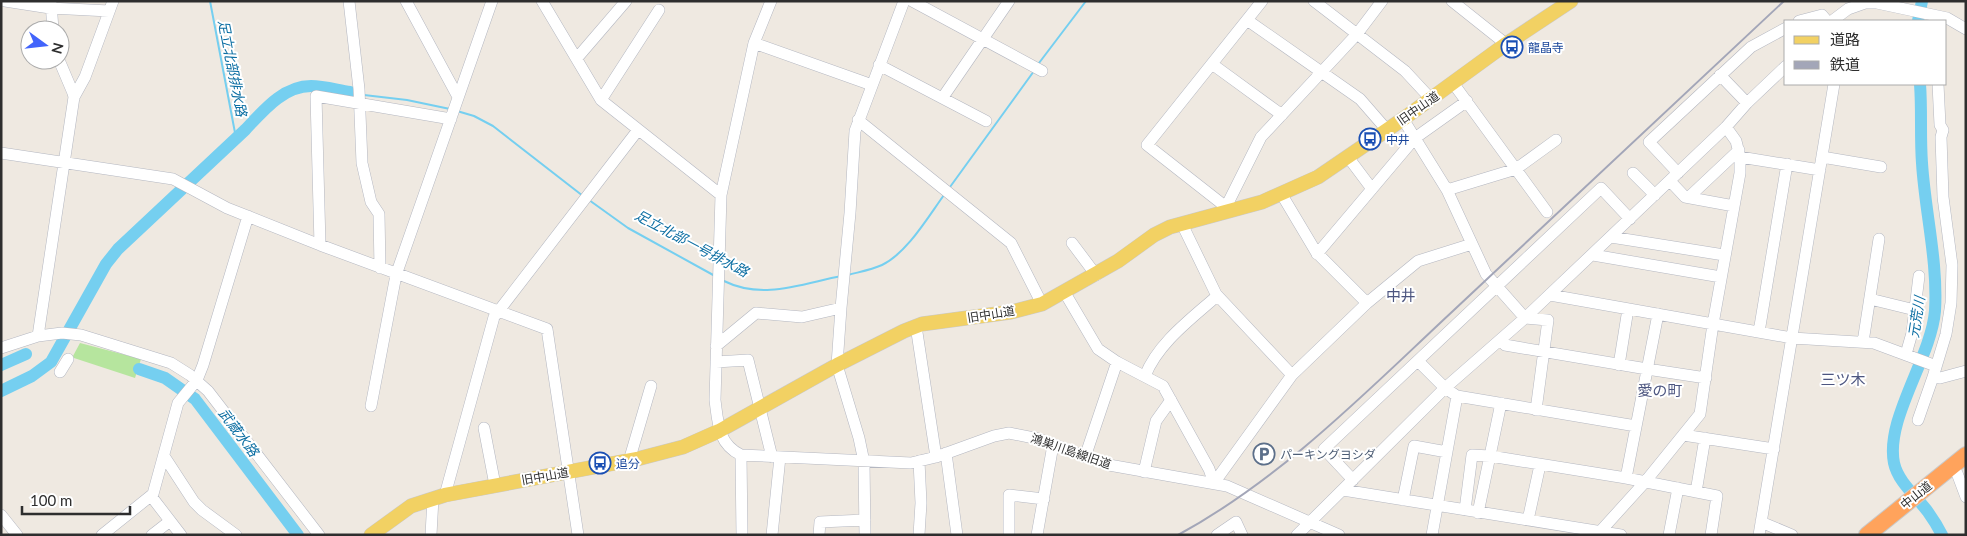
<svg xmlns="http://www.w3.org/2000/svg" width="1967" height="536" font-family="Lato,'Noto Sans JP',sans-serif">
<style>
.green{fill:#b6e59e}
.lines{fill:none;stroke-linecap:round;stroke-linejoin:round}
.stream{stroke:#75cff0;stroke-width:2}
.river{stroke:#75cff0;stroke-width:12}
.minor-casing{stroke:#b4b7c1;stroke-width:12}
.major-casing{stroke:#c9c9c9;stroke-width:15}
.highway-casing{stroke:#c9c9c9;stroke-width:18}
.minor{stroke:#fff;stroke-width:11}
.major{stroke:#f2d163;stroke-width:14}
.highway{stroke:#ffa35c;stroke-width:16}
.rail{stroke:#a3a6b8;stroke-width:2}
.labels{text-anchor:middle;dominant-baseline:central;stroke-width:4;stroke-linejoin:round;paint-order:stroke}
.transit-label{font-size:12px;fill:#164399;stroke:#fff;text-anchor:start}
.street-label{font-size:12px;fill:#2e2e2e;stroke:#fff}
.service-label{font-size:12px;fill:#4e5e75;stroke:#fff;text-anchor:start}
.water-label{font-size:14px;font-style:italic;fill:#0d6fa3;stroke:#fff}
.quarter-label{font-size:15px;fill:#4d5680;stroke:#fff}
</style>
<rect width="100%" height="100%" fill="#efe9e1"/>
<path class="green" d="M80 343 141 359 135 378 74 358 73 356Z"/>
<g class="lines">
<path class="stream" d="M210 1 236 138
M1039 63 1086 1
M364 95 407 100 450 109
M457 111 474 116 493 126 583 196
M950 187 1034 71
M589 200 628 228 715 276
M848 275C859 272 871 270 882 265 907 253 928 217 944 195
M724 281C762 300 801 284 841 276"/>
<path class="river" d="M1918 21 1922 1
M1920 84C1922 110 1920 137 1922 163 1925 212 1938 261 1935 311 1931 358 1885 419 1894 463 1898 482 1917 497 1928 512 1933 519 1938 527 1942 535
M1 365 26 354
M139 369 165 378 195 399 298 535
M1 391 32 376 51 362 106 264 118 249 245 130C263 111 283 86 311 86 324 86 337 90 350 92"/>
<g class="minor-casing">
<path id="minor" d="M5 1 50 8 109 11
M349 1 359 89 362 163 371 202 379 214 380 268
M406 1 458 97
M542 1 601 100 721 195
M771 1 754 43 721 195 715 400C718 423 718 444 741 455L911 463 936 457 994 436 1009 433 1039 439 1109 465 1227 486 1339 535
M912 1 1042 71
M1314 1 1405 71 1431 99
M1452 1 1506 44
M51 2 53 30
M1247 20 1360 99 1387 130
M1799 21 1822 15 1827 21
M1832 21 1848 9 1865 3H1877L1947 18 1966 29
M754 43 872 85
M577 58 626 1
M1212 64 1282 115
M879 65 986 121
M1720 75 1747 103
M1453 83 1547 212
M1938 84 1940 125 1943 130 1941 137 1943 197 1952 265 1951 303 1946 334 1933 377 1940 378 1966 371
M74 97 85 77 113 1
M943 97 1009 1
M601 100 659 10
M1403 119 1447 190 1486 274 1525 318 1548 320 1536 410
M858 120 1011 243 1042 304
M1726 127 1736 141 1740 157 1820 170
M1 153 173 179 227 208 320 245 547 329 578 535
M1348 157 1372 189
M1822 157 1881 167
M1633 173 1655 195
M1678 173 1649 142 1751 47 1786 28
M1670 181 1685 197 1734 206
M1447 190 1516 169 1556 140
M1282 195 1316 252 1367 303
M1689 197 1739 150
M1226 207 1147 145 1262 1
M1227 211 1226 207 1261 137 1357 34 1382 1
M1182 224 1216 294 1292 375
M1611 237 1724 255
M1072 243 1096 275
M320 245 316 96 451 119
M1317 254 1415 138 1467 101
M1593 255 1721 277
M1065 293 1098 349 1117 362 1163 386 1209 469 1214 483
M1550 295 1792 338 1874 343 1936 366
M1870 299 1915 310
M916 326 936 457
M1759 332 1787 164
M38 336 74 97 73 93 59 60
M1501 340 1505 345 1647 369 1706 378
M1863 342 1879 239
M716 346 756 313 802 317 841 308
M1 348 38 336 62 333 81 335 171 363 190 375 208 391 319 535
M1906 354 1912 333 1919 276
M1418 361 1445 388 1457 396 1636 426
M716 362 748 360 772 457
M1619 365 1628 309
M60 372 68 359
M1145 376C1158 343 1191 319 1217 296
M371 406 396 275 492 1
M1918 420 1933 377
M484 428 495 485
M1683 435 1774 449
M946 453 957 535
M741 455 742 535
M164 456 194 502 202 510 236 535
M1085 457 1117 362
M629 461 651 386
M919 461 921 503 919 535
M1144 472 1156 421 1171 400
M1957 473 1966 497
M1626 478 1658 314
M1353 480 1324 449 1601 188 1630 219
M1214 483 1292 375 1367 303 1418 261 1472 244
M1343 490 1621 535
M1696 492 1705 438
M445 495 494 317 638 130
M151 496 181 535
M1403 500 1414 446 1447 452
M1465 510 1472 455 1490 456 1626 478 1717 496 1711 535
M1478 513 1501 403
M1 515 17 535
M1528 520 1540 465
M1761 522 1792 535
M102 535 153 494 178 403 197 380 203 365 248 216
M152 535 170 521
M431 535 433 498
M772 535 780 457
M819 535 820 522 865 520
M865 535 864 462 859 438 837 365 841 308 850 213 855 131 904 1
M1009 535V495L1044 499
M1037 535 1053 445
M1217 535 1236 522 1242 535
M1297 535 1445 388 1525 318 1726 127 1747 103 1786 66
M1432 535 1457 396
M1597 535 1645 482 1700 414 1713 324 1740 173V157
M1669 535 1678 488
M1759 535 1834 84"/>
</g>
<g class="major-casing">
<path id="major" d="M371 535 411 506 445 495 637 459 683 447 719 431 837 365 904 331 922 324 1011 312 1042 304 1118 261 1154 235 1170 227 1262 202 1318 177 1403 119 1506 44 1571 1"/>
</g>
<g class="highway-casing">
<path id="highway" d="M1867 535 1966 455"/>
</g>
<use href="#minor" class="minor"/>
<use href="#major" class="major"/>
<use href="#highway" class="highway"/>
<path class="rail" d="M1178 535C1283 478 1368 390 1454 310 1564 207 1674 104 1784 1"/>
</g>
<defs>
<g id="bus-ring" transform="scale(1.125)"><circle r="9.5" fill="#fff" stroke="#1a4fb4" stroke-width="1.5"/><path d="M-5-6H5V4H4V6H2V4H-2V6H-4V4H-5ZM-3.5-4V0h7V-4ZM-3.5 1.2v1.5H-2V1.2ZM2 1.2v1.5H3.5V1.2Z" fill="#1a4fb4"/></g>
<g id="parking-ring" transform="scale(1.125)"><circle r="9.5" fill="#fff" stroke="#5c6f8a" stroke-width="1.5"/><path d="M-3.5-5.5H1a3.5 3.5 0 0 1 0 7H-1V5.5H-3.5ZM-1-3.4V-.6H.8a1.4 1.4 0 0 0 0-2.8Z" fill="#5c6f8a"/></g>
</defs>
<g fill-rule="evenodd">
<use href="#bus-ring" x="1512" y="47"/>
<use href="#bus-ring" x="1370" y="139"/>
<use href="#parking-ring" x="1264" y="454"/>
<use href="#bus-ring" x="600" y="463"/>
</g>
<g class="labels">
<g class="transit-label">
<text x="1528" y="47">龍晶寺</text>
<text x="1386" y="139">中井</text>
<text x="616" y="463">追分</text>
</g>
<g class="street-label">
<text transform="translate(1418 108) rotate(-35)">旧中山道</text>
<text transform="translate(991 314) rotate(-9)">旧中山道</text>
<text transform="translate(1071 451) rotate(19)">鴻巣川島線旧道</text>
<text transform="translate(545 476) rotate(-10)">旧中山道</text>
<text transform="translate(1916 495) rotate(-39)">中山道</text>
</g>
<g class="service-label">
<text x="1280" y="454">パーキングヨシダ</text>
</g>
<g class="water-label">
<text transform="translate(233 68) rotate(79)">足立北部排水路</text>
<text transform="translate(692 243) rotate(28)">足立北部一号排水路</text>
<text transform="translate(1916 317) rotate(-81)">元荒川</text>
<text transform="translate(239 432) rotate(53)">武蔵水路</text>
</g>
<g class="quarter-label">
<text x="1401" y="295">中井</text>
<text x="1843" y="379">三ツ木</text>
<text x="1660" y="390">愛の町</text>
</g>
</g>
<rect width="1967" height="536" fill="none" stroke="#2e2e2e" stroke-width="5"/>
<rect x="1784" y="20" width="162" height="65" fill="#ffffff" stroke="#ababab"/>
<rect x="1794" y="36" width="25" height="8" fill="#f2d163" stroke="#ababab"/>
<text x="1830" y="45" font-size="15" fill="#2e2e2e">道路</text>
<rect x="1794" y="61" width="25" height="8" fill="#a3a6b8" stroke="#ababab"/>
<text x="1830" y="70" font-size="15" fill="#2e2e2e">鉄道</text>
<g transform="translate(45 45) rotate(105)"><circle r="24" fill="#ffffff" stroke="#ababab"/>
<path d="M0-4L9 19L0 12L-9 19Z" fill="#4264fb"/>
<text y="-8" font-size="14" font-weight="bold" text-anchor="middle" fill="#2e2e2e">N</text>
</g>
<path d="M22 506v8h108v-8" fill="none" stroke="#2e2e2e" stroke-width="2.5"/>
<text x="30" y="506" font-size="15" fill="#2e2e2e" stroke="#ffffff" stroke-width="4" paint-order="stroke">100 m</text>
</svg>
